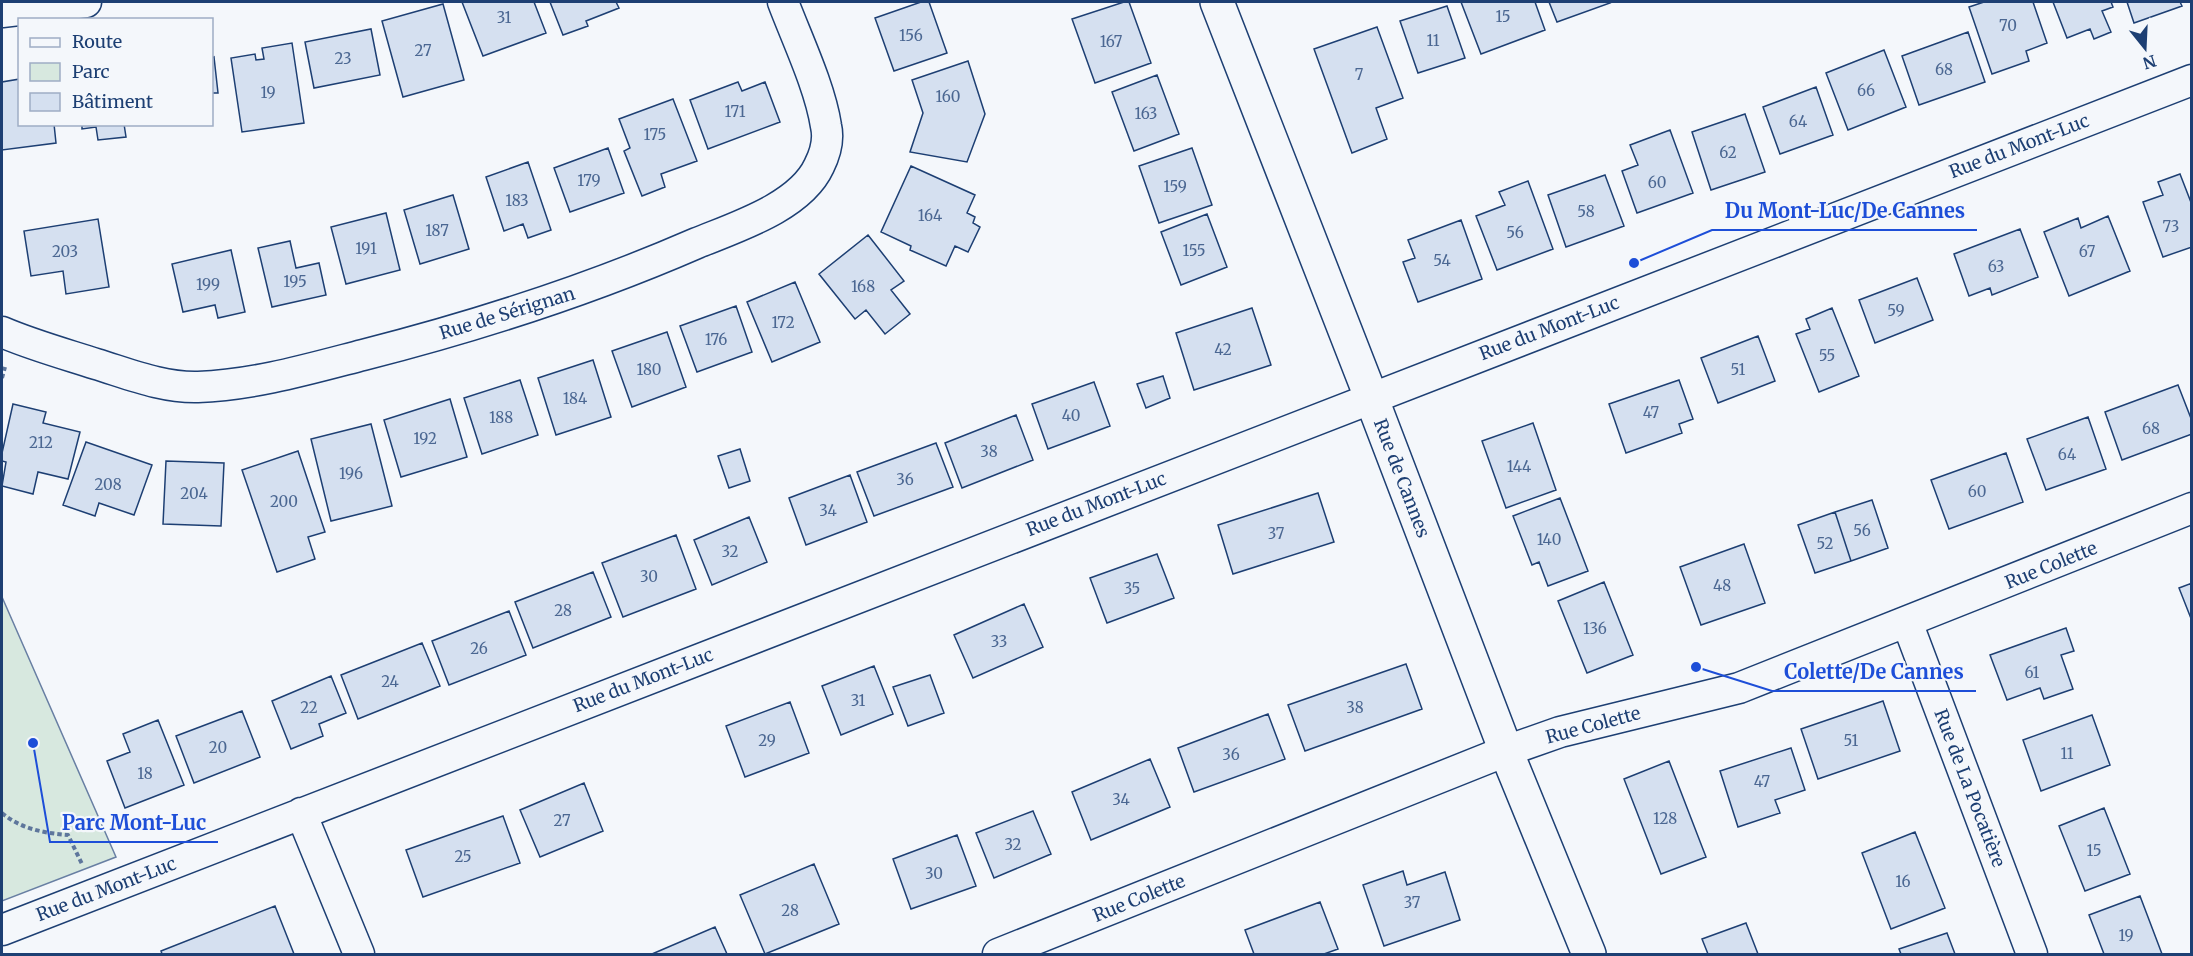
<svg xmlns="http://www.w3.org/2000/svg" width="2193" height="956" font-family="Merriweather,serif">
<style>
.green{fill:#d7e8df;stroke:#687fa3;stroke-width:1.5}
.building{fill:#d5e0f0;stroke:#1d3f73;stroke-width:1.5}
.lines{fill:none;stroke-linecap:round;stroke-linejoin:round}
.street-casing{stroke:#1d3f73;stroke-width:33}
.secondary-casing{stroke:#1d3f73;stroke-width:36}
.path{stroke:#5e769c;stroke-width:4;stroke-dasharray:4.5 3;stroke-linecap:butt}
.street{stroke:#f4f7fb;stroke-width:30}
.secondary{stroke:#f4f7fb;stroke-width:33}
.labels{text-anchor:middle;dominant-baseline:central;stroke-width:4.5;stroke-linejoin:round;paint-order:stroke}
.number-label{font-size:15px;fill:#4b6792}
.street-label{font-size:18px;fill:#1d3f73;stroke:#f4f7fb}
.leader{fill:none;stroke:#1d4ed8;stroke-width:2}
.callout-dot{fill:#1d4ed8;stroke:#f4f7fb;stroke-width:2}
.callout-label{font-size:20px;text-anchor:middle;font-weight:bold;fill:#1d4ed8;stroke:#f4f7fb;stroke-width:4.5;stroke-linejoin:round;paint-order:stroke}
</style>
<rect width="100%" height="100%" fill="#f4f7fb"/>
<path class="green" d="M2 597 116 857 2 901Z"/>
<path class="building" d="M462 2H534L546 33 483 56Z
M550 2H616L619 8 586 21 588 26 563 35Z
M921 2H929L947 53 894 71 875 18Z
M1124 2H1129L1151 63 1095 83 1072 19Z
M1461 2H1535L1545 30 1481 54Z
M1549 2H1609L1610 3 1557 22Z
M1984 2H2033L2047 43 2026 51 2029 61 1992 74 1969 7Z
M2053 2H2111L2113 7 2102 11 2111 32 2094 39 2090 29 2067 38Z
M2127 2H2180L2182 6 2134 23Z
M443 4 464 80 403 97 382 21Z
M1447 6 1465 58 1418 73 1400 21Z
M1377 27 1403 98 1376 108 1387 139 1352 153 1314 49Z
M371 29 380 75 314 88 305 42Z
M1968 32 1985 82 1919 105 1902 56Z
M292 43 304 123 242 132 231 58 255 54 256 60 264 59 262 48Z
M1884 50 1906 107 1848 130 1826 73Z
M214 57 218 93H212V58Z
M968 61 985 114 967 162 910 152 923 113 912 80Z
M1157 75 1179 134 1134 151 1112 92Z
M20 79V124H54L56 143 2 150V82Z
M738 82 742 91 765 82 780 122 708 149 690 100Z
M1816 87 1833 135 1780 154 1763 107Z
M673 99 697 161 661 174 665 187 642 196 624 151 630 148 619 119Z
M1745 114 1765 172 1711 190 1692 132Z
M82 124H124L126 137 98 140 96 127 82 129Z
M1670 130 1693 193 1637 213 1622 171 1638 165 1630 145Z
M608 148 624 193 570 212 554 168Z
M1192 148 1212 205 1159 223 1139 166Z
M528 162 551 230 528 238 523 224 504 231 486 177Z
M911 166 975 195 967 213 975 217 973 223 980 227 968 252 955 246 946 266 910 250 911 246 881 232Z
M2180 174 2192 205V247L2163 257 2143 202 2163 195 2158 182Z
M1605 175 1624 226 1566 247 1548 195Z
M1528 181 1553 249 1497 270 1476 216 1505 205 1499 192Z
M453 195 469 249 420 264 404 210Z
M386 213 400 270 346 284 331 227Z
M1207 214 1227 267 1181 285 1161 232Z
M2108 216 2130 271 2069 296 2044 232 2078 218 2081 228Z
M98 219 109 287 66 294 63 271 31 276 24 231Z
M1461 220 1482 279 1418 302 1403 262 1415 258 1408 240Z
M2020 229 2038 277 1992 295 1990 288 1969 296 1954 254Z
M868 235 904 281 891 290 910 314 885 334 866 310 855 319 819 274Z
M290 241 296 268 319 263 326 295 272 307 258 248Z
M231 250 245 312 218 318 215 305 183 312 172 264Z
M1917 278 1933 320 1875 343 1859 300Z
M795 282 820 342 772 362 747 302Z
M736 306 752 352 697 372 680 326Z
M1252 308 1271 365 1194 390 1176 333Z
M1832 308 1859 376 1819 392 1796 334 1810 329 1806 319Z
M667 332 686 387 632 407 612 351Z
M1758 336 1775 381 1718 403 1701 358Z
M593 360 611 417 556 435 538 378Z
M1163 376 1170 398 1146 408 1137 384Z
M520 380 538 435 482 454 464 398Z
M1679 380 1693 419 1679 424 1682 433 1626 453 1609 404Z
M1094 382 1110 426 1048 449 1032 404Z
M2178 385 2192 421V434L2122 460 2105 412Z
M450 399 467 457 401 477 384 420Z
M13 404 46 412 43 423 80 432 68 479 38 472 33 494 2 486 6 462 2 461V453Z
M1016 415 1033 460 962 488 945 443Z
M2088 417 2106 469 2046 490 2027 439Z
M1533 423 1556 490 1506 508 1482 441Z
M371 424 392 506 331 521 311 439Z
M86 442 152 465 134 515 99 503 95 516 63 505Z
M936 443 953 487 874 516 857 472Z
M740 449 750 481 729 488 718 456Z
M298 451 325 532 308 537 315 559 277 572 242 470Z
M2006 453 2023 502 1949 529 1931 480Z
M166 461 224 463 221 526 163 524Z
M850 475 867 522 806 545 789 498Z
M1318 493 1334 542 1233 574 1218 525Z
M1560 498 1588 571 1548 586 1539 562 1532 565 1513 516Z
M1872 500 1888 548 1851 561 1835 512Z
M1835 512 1851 561 1815 573 1798 525Z
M749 517 767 562 712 585 694 540Z
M676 535 696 589 623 617 602 563Z
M1744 544 1765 603 1701 625 1680 567Z
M1157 554 1174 598 1107 623 1090 578Z
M593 572 611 617 533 648 515 602Z
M1604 582 1633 655 1587 673 1558 601Z
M2192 583V621L2179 588Z
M1024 604 1043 647 973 678 954 635Z
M509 611 526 655 449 685 432 641Z
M2066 628 2074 651 2061 655 2073 689 2044 699 2040 688 2007 700 1990 655Z
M422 643 440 686 358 719 341 675Z
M1406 664 1422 709 1305 751 1288 705Z
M874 666 893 714 841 735 822 686Z
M930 675 944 713 908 726 893 687Z
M331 676 346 713 319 724 323 736 291 749 272 701Z
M1883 701 1900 751 1818 779 1801 729Z
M790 702 809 753 745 777 726 726Z
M242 711 260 757 194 783 176 736Z
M1268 714 1285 759 1194 792 1178 748Z
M2092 715 2110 765 2041 791 2023 740Z
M158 720 184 785 125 808 107 761 130 752 123 734Z
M1791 748 1805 790 1775 800 1780 813 1738 827 1720 771Z
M1150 759 1170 807 1091 840 1072 792Z
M1669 761 1706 857 1661 874 1624 779Z
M584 783 603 831 540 857 520 810Z
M2104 808 2130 874 2085 891 2059 826Z
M1033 811 1051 854 994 878 976 833Z
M503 816 520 863 423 897 406 850Z
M1915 832 1945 908 1891 929 1862 853Z
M957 835 976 886 911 909 893 859Z
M814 864 839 924 765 954 740 895Z
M1403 871 1407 885 1445 872 1460 920 1384 946 1363 885Z
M2140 896 2162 954H2104L2089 915Z
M1320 902 1338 949 1324 954H1254L1245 930Z
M275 906 294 954H162L161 951Z
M1746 923 1758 954H1708L1702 939Z
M715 927 727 954H652Z
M1947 933 1955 954H1901L1899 949Z"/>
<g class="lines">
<g class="street-casing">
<path id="street" d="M2 12 86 2
M2 332C32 345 65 354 96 364 129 374 163 388 198 387 254 385 309 369 363 355 477 326 589 290 697 243 736 227 800 207 819 166 825 154 829 139 826 126 820 87 797 39 783 2
M1907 622 2032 954
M301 813 359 954
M2 930 2192 80
M998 954 1506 751 1560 732 1739 688 2192 508"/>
</g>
<g class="secondary-casing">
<path id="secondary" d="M1217 2 1371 397 1506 751 1589 954"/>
</g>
<path class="path" d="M2 378 5 367
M2 813C21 829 44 833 68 835L82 864"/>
<use href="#street" class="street"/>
<use href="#secondary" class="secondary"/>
</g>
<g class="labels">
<g class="number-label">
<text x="1503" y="16">15</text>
<text x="504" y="17">31</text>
<text x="2008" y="25">70</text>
<text x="911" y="35">156</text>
<text x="1433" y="40">11</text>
<text x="1111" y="41">167</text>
<text x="423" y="50">27</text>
<text x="343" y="58">23</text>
<text x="1944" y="69">68</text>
<text x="1359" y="74">7</text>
<text x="1866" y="90">66</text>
<text x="268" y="92">19</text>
<text x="948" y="96">160</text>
<text x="735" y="111">171</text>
<text x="1146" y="113">163</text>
<text x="1798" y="121">64</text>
<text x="655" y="134">175</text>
<text x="1728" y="152">62</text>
<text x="589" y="180">179</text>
<text x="1657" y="182">60</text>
<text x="1175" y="186">159</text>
<text x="517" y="200">183</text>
<text x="1586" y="211">58</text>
<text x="930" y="215">164</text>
<text x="2171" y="226">73</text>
<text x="437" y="230">187</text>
<text x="1515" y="232">56</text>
<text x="366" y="248">191</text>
<text x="1194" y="250">155</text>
<text x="65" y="251">203</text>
<text x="2087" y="251">67</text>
<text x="1442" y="260">54</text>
<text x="1996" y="266">63</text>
<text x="295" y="281">195</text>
<text x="208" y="284">199</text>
<text x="863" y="286">168</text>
<text x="1896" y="310">59</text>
<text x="783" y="322">172</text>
<text x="716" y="339">176</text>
<text x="1223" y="349">42</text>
<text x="1827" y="355">55</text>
<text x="649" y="369">180</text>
<text x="1738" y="369">51</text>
<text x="575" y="398">184</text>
<text x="1651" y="412">47</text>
<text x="1071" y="415">40</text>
<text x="501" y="417">188</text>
<text x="2151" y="428">68</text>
<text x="425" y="438">192</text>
<text x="41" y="442">212</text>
<text x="989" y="451">38</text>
<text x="2067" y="454">64</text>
<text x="1519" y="466">144</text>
<text x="351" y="473">196</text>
<text x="905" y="479">36</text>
<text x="108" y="484">208</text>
<text x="1977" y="491">60</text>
<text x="194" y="493">204</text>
<text x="284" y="501">200</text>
<text x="828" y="510">34</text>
<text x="1862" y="530">56</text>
<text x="1276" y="533">37</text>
<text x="1549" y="539">140</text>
<text x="1825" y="543">52</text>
<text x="730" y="551">32</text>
<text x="649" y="576">30</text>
<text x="1722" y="585">48</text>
<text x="1132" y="588">35</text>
<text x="563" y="610">28</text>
<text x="1595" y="628">136</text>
<text x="999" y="641">33</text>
<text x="479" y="648">26</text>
<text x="2032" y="672">61</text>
<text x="390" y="681">24</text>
<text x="858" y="700">31</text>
<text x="309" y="707">22</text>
<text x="1355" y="707">38</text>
<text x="767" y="740">29</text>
<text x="1851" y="740">51</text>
<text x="218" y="747">20</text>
<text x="2067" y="753">11</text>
<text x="1231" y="754">36</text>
<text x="145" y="773">18</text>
<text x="1762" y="781">47</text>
<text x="1121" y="799">34</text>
<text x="1665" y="818">128</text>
<text x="562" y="820">27</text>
<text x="1013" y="844">32</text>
<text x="2094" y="850">15</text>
<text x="463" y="856">25</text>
<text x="934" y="873">30</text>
<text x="1903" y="881">16</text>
<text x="1412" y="902">37</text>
<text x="790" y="910">28</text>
<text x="2126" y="935">19</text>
</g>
<g class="street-label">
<text transform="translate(2019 146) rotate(-21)">Rue du Mont-Luc</text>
<text transform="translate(507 313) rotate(-17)">Rue de Sérignan</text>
<text transform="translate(1549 328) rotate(-21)">Rue du Mont-Luc</text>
<text transform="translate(1402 478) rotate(69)">Rue de Cannes</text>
<text transform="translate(1096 504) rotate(-21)">Rue du Mont-Luc</text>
<text transform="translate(2051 565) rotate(-22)">Rue Colette</text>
<text transform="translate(643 680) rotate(-21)">Rue du Mont-Luc</text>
<text transform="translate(1593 725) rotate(-15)">Rue Colette</text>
<text transform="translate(1970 788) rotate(69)">Rue de La Pocatière</text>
<text transform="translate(106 889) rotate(-21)">Rue du Mont-Luc</text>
<text transform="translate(1139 898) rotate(-22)">Rue Colette</text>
</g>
</g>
<path class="leader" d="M1634 263L1712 230H1977M1696 667L1772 691H1976M33 743L50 842H218"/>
<g class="callout-dot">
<circle cx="1634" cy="263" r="6"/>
<circle cx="1696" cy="667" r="6"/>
<circle cx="33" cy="743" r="6"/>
</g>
<g class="callout-label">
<text x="1845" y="218">Du Mont-Luc/De Cannes</text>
<text x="1874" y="679">Colette/De Cannes</text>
<text x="134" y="830">Parc Mont-Luc</text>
</g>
<rect width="2193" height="956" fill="none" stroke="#1d3f73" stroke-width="6"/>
<rect x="18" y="18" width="195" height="108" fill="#f4f7fb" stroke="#9eadc5" stroke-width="1.5"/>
<rect x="30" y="38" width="30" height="9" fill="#f4f7fb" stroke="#9eadc5" stroke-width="1.5"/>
<text x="72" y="48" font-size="18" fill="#1d3f73">Route</text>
<rect x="30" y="63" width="30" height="18" fill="#d7e8df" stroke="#9eadc5" stroke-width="1.5"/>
<text x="72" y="78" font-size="18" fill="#1d3f73">Parc</text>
<rect x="30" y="93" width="30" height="18" fill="#d5e0f0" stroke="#9eadc5" stroke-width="1.5"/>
<text x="72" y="108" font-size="18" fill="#1d3f73">Bâtiment</text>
<g transform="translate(2145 48) rotate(162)" stroke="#f4f7fb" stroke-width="4.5" paint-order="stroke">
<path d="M0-4.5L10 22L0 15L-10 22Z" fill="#1d3f73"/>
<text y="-9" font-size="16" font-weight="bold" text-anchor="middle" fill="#1d3f73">N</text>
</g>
</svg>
